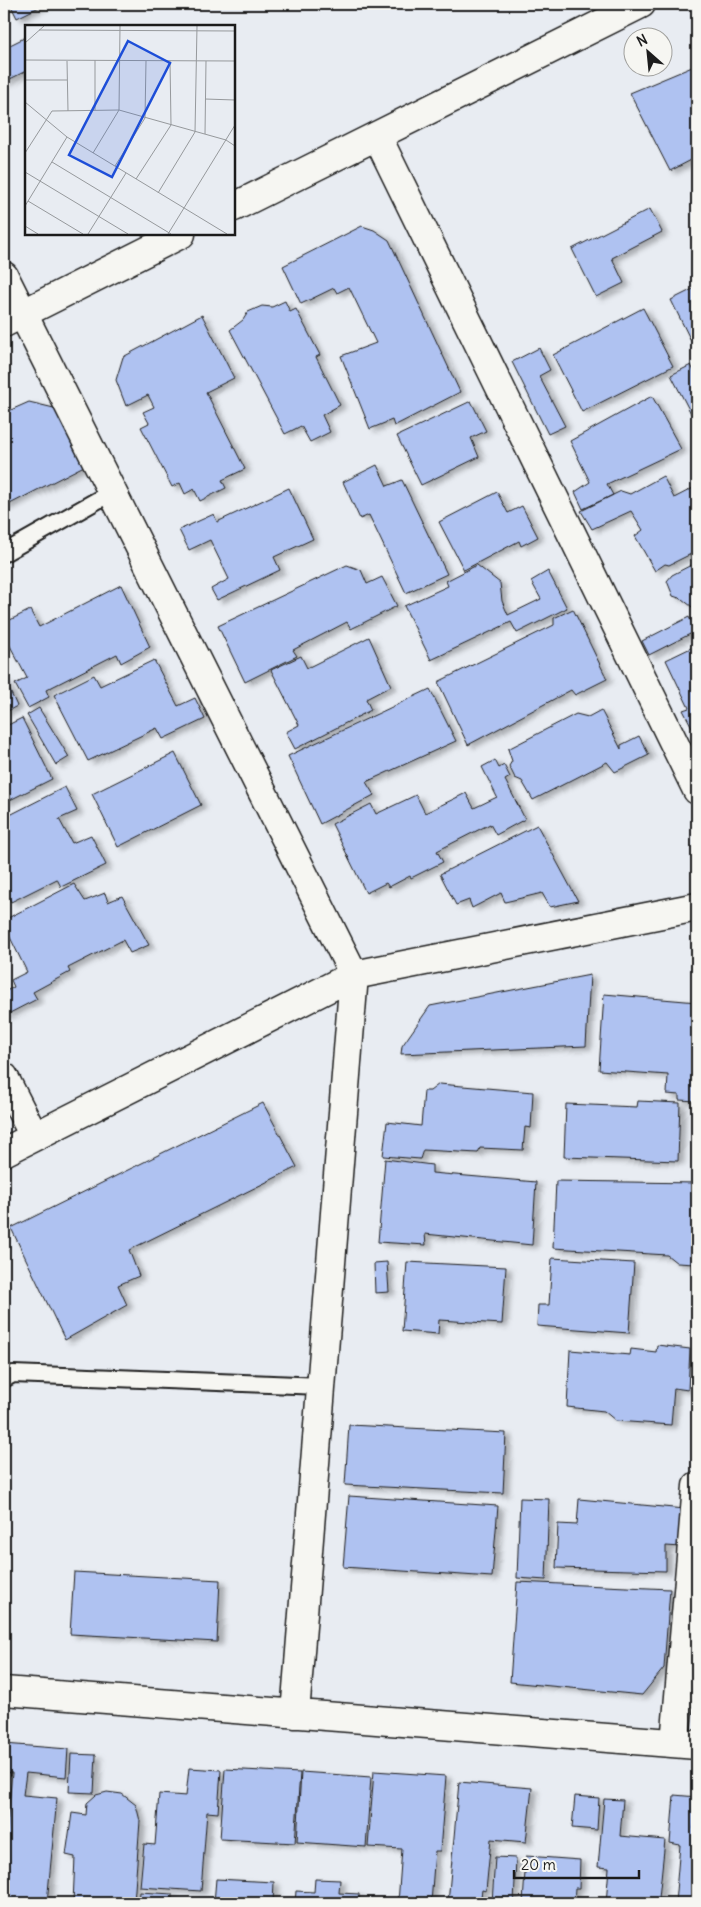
<svg xmlns="http://www.w3.org/2000/svg" width="701" height="1907" font-family="Delius,sans-serif">
<style>
.building{fill:#afc2f1;stroke:#1c1c1c;filter:url(#shadow)}
.lines{fill:none;stroke-linecap:round;stroke-linejoin:round}
.lane-casing{stroke:#1c1c1c;stroke-width:20}
.street-casing{stroke:#1c1c1c;stroke-width:31}
.secondary-casing{stroke:#1c1c1c;stroke-width:31}
.lane{stroke:#f6f6f2;stroke-width:16}
.street{stroke:#f6f6f2;stroke-width:28}
.secondary{stroke:#f6f6f2;stroke-width:28}
.inset-road{fill:none;stroke:#96999c;stroke-width:1}
.view{fill:#1d4ed8;fill-opacity:0.15;stroke:#1d4ed8;stroke-width:2.5}
.inset-edge{fill:none;stroke:#1c1c1c;stroke-width:2.5}
</style>
<defs>
<filter id="shadow"><feDropShadow dx="5.5" dy="3" stdDeviation="2.5" flood-color="#0004"/></filter>
</defs>
<rect width="100%" height="100%" fill="#e8ecf2"/>
<filter id="ink" filterUnits="userSpaceOnUse"><feTurbulence type="fractalNoise" baseFrequency=".02" numOctaves="2"/><feDisplacementMap in="SourceGraphic" scale="10" xChannelSelector="R" yChannelSelector="G"/><feConvolveMatrix kernelMatrix="1 2 1 2 8 2 1 2 1" color-interpolation-filters="sRGB"/></filter>
<g filter="url(#ink)">
<path class="building" d="M10 4H45L17 18Z
M26 37V71L4 82V48Z
M697 65V157L670 171 630 93Z
M650 209 662 232 612 258 624 283 596 297 572 249Z
M362 226 374 230 389 240 460 392 394 426 392 420 370 429 341 356 376 343 349 287 337 293 334 288 301 304 283 266Z
M697 287V353L671 300Z
M285 301 290 312 296 309 320 355 316 357 340 405 322 415 330 432 310 442 301 426 285 434 230 330 243 320 248 312 262 306 272 307Z
M643 308 673 366 582 412 553 355Z
M202 315 234 378 206 392 245 469 222 480 226 488 200 501 194 489 185 494 180 483 172 487 141 427 149 423 143 412 154 407 148 395 126 406 116 380 123 357Z
M539 348 550 370 539 376 565 426 548 434 512 362Z
M691 365 697 377V425L671 375Z
M652 396 681 449 607 484 613 495 583 509 575 492 590 482 570 441Z
M471 401 486 431 471 438 479 457 421 485 397 436Z
M29 402 58 409 84 466 4 507V413Z
M377 465 387 486 402 480 447 574 406 593 369 515 360 519 343 482Z
M663 476 674 498 697 486V551L669 565 665 564 655 571 635 536 643 530 631 511 592 529 581 511 621 491 630 494Z
M289 488 313 539 274 557 280 570 217 600 211 589 229 579 210 540 189 550 179 530 214 514 217 522Z
M497 492 508 513 522 506 538 537 521 546 519 541 464 570 439 522Z
M697 562V610H696L682 599 673 596 667 581 672 575Z
M347 565 361 570 367 584 382 577 397 606 351 629 347 622 293 650 297 656 245 682 218 626Z
M477 565 500 583 502 601 508 615 541 599 531 581 548 571 567 608 517 633 511 622 431 660 404 606 448 586 446 581Z
M121 585 150 647 121 663 117 654 46 690 49 697 28 708 15 684 27 678 9 644 4 645V623L30 610 39 627Z
M573 609 607 679 575 695 571 690 468 745 438 682 554 625V618Z
M689 617 696 631 649 655 642 641Z
M369 637 391 686 366 699 371 710 295 749 286 732 299 725 271 670 301 656 307 668Z
M697 645V732L695 733 683 710 689 708 666 660Z
M154 660 178 706 195 698 205 719 163 739 157 728 88 761 54 695 94 675 100 686Z
M4 678 17 706 4 713Z
M430 689 456 741 366 782 374 795 320 824 288 756Z
M39 708 69 757 56 765 27 715Z
M601 710 621 749V745L639 736 649 755 615 772 607 762 533 800 522 781 515 778 509 766 512 761 508 749 576 714 588 717Z
M22 718 52 779 4 803V727Z
M175 753 201 805 118 847 92 794Z
M495 760 499 768 504 765 510 777 505 780 525 819 496 835 490 824 437 851 443 862 411 878 410 876 389 887 386 883 366 893 332 824 371 804 376 814 416 795 425 813 466 793 474 808 497 797 482 767Z
M65 787 77 811 59 819 72 843 91 835 106 865 61 887 57 879 11 902 4 888V838L9 836 4 824V818Z
M537 825 578 901 550 907 542 893 505 902 501 893 472 908 469 900 456 905 440 874Z
M74 884 85 901 105 893 108 902 122 896 149 945 130 953 123 940 68 968 70 972 33 992 37 999 4 1016V992L14 987 11 980 27 972 4 925V920Z
M590 975 586 1046 401 1054 402 1046 430 1006Z
M604 994 697 1002V1101L679 1100V1095L667 1094 668 1075 599 1070Z
M439 1084 533 1092 531 1128 525 1127 523 1150 480 1148 478 1153 423 1150 420 1159 383 1156 387 1122 421 1126 424 1091H430Z
M638 1101 680 1103 678 1161 564 1157 566 1104 637 1107Z
M263 1103 297 1167 129 1250 139 1276 118 1285 127 1305 65 1340 11 1228Z
M385 1159 432 1165V1173L536 1182 532 1245 425 1234 426 1245 378 1242Z
M556 1181 697 1183 695 1264 677 1263 667 1255 553 1248Z
M552 1258 634 1263 629 1333 537 1326 538 1305H549Z
M387 1262 389 1292 375 1293 374 1263Z
M407 1262 506 1267 502 1324 439 1320 438 1334 402 1331Z
M657 1345 690 1349 688 1390 674 1388 671 1425 616 1421 604 1411 567 1407 570 1350 630 1355 631 1349 656 1352Z
M349 1425 506 1433 503 1493 345 1485Z
M349 1496 498 1506 492 1577 343 1567Z
M520 1498 549 1499 546 1580 517 1578Z
M579 1499 684 1509 681 1547 666 1546V1571L556 1568 558 1524 577 1525Z
M74 1572 220 1580 217 1642 70 1634Z
M517 1582 670 1589 664 1668 642 1695 510 1682Z
M4 1744 68 1749 66 1777 26 1773 23 1795 57 1798 47 1903H4V1858L12 1773 4 1772Z
M71 1754 96 1755 94 1793 69 1792Z
M189 1768 221 1770 218 1813 207 1812 201 1891 140 1887 144 1844 155 1845 159 1794 186 1796Z
M225 1769 300 1773 295 1843 220 1839Z
M374 1771 446 1776 440 1851H435L431 1903H398L402 1849 368 1847Z
M301 1772 371 1777 366 1847 297 1842Z
M459 1782 532 1788 526 1842 491 1839 486 1891 482 1890 480 1903H448Z
M107 1792 122 1794 136 1805 140 1821 134 1903H73L75 1857 66 1855 72 1813 86 1815 87 1803 96 1795Z
M674 1795 697 1797 694 1829H697V1903H675L680 1845 670 1843Z
M575 1796 599 1798 597 1830 572 1828Z
M604 1799 623 1800 620 1836 665 1840 659 1898 668 1900 667 1903H606L609 1868 598 1867Z
M526 1856 580 1860 579 1888H575L574 1903H523Z
M495 1857 516 1858 514 1903H492Z
M216 1879 274 1882 273 1903H214Z
M315 1879 340 1880 339 1893 359 1894V1903H295L296 1891 314 1892Z
M140 1892 172 1894V1903H139Z"/>
<g class="lines">
<g class="lane-casing">
<path id="lane" d="M4 553 112 492
M4 1379 13 1374 322 1386"/>
</g>
<g class="street-casing">
<path id="street" d="M377 136 697 790
M4 276 354 975 295 1714
M4 1077 34 1136
M4 1152 354 975 697 907
M4 1691 697 1745
M675 1743 697 1486"/>
</g>
<g class="secondary-casing">
<path id="secondary" d="M234 207 641 4
M4 323 181 234"/>
</g>
<use href="#lane" class="lane"/>
<use href="#street" class="street"/>
<use href="#secondary" class="secondary"/>
</g>
</g>
<g transform="translate(25 25)">
<rect width="210" height="210" fill="#e8ecf2"/>
<path class="inset-road" d="M14 5 210 6M0 18 19 1M0 35 210 36M70 35V85M42 36 43 86M0 55H42M180 74 210 75M0 77 42 112 202 209M180 109 181 36M0 128 27 86 94 85 201 115 210 121M68 128 94 85 95 1M27 137 146 209M90 141 120 93 121 36M0 147 103 209M111 154 146 100 145 36M133 168 170 107 172 1M3 176 58 209M0 181 42 112M0 201 13 209M63 209 101 148M143 209 210 100"/>
<path class="view" d="M103 16 145 38 87 152 44 130Z"/>
<rect width="210" height="210" class="inset-edge"/>
</g>
<rect width="701" height="1907" fill="none" stroke="#f6f6f2" stroke-width="20"/>
<rect x="10" y="10" width="681" height="1887" fill="none" stroke="#1c1c1c" stroke-width="2" filter="url(#ink)"/>
<g transform="translate(648 52) rotate(333)"><circle r="24" fill="#f6f6f2" stroke="#9f9f9c"/>
<path d="M0-4L9 19L0 12L-9 19Z" fill="#1c1c1c"/>
<text y="-8" font-size="14" font-weight="bold" text-anchor="middle" fill="#1c1c1c">N</text>
</g>
<path d="M514 1870v8h125v-8" fill="none" stroke="#1c1c1c" stroke-width="2.5"/>
<text x="521" y="1870" font-size="15" fill="#1c1c1c" stroke="#f6f6f2" stroke-width="4" paint-order="stroke">20 m</text>
</svg>
